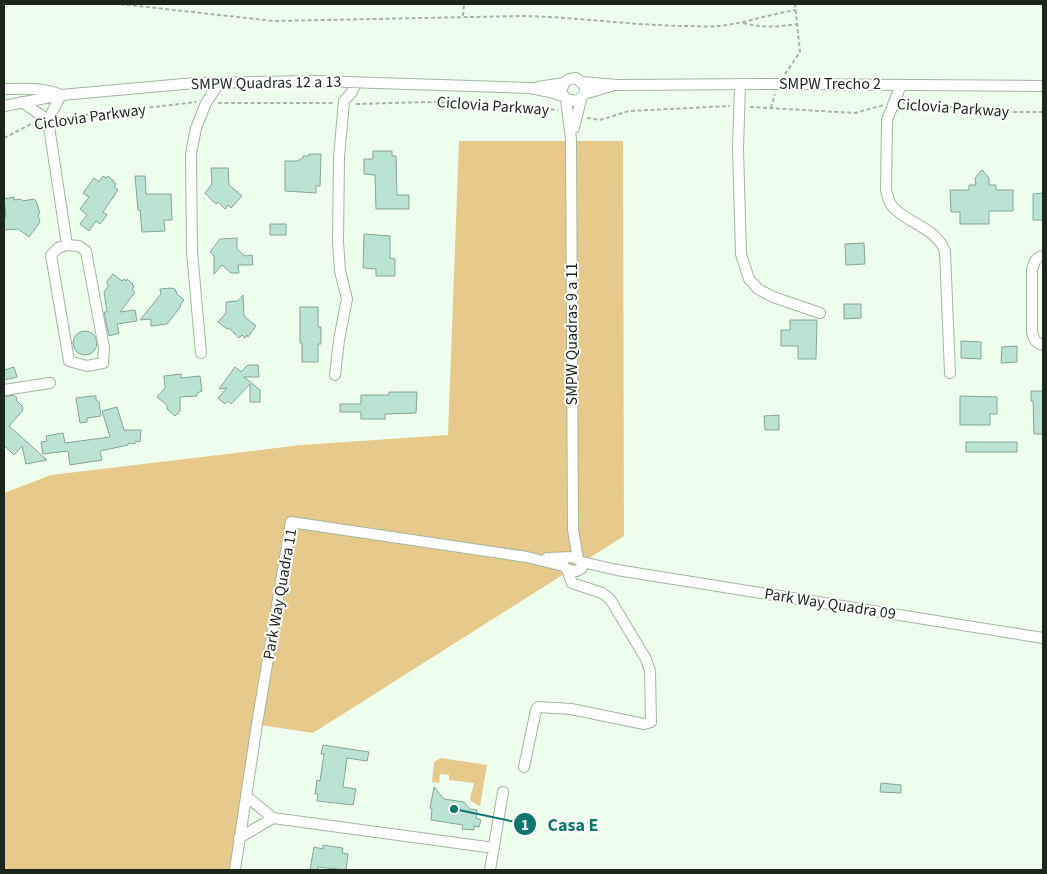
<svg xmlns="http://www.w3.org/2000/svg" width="1047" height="874" font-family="'Source Sans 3',sans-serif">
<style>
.green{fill:#e8c98c}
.building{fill:#bbe3d4;stroke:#80a799}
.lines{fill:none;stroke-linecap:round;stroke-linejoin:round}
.minor-casing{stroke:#a0b89d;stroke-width:12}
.path{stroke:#a8b5a6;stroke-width:2;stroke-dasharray:4 2.5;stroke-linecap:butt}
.minor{stroke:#fff;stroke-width:10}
.labels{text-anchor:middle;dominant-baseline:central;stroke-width:4;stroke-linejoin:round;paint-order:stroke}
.street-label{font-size:16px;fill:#1c261b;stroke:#fff}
.leader{fill:none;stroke:#0f766e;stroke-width:2}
.callout-dot{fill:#0f766e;stroke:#fff;stroke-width:2}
.mark-label{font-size:15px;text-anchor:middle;font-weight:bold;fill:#fff}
.callout-label{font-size:18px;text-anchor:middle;font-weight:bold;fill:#0f766e;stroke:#fff;stroke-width:4;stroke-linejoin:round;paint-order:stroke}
</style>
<rect width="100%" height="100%" fill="#efffed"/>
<path class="green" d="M459 141H623L624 536 313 733 254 724 233 870H4V493L51 475 301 445 448 435Z
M441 758 487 765 480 806 477 805 470 800C470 792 474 789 474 783L449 780V775L440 774 439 783 432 782 434 762Z"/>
<path class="building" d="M373 151H392V156H396L397 195H409V209H376L375 175 364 174V159H373Z
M309 154H321L320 186H316V193L285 191V161H297L303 158V156H309Z
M211 168H228L229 185 242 196 231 208 228 205 225 209 218 202 216 204 205 193 212 184Z
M982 170 989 178V185H996V190H1013V211H989V224H960V212H951L950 190H969V185H976L975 178Z
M103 176 106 178 108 176 114 181 113 182 116 184 114 187 118 190 103 212 107 215 100 224 96 221 89 231 80 224 87 215 80 209 89 197 83 193 94 178 99 182Z
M135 176H145L146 194H171L172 220H164L165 231 142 232 140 210H138Z
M1043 193V220H1033V194Z
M14 197V200L21 199 23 201 34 199 36 201 40 213 38 215 40 222 29 237 18 229 4 230V218L6 217 4 199Z
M270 224H286V235H270Z
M364 234 390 236V258L395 259V276H376V269L363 268Z
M237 238V249L245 256 252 255 253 265H238L239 273H231L222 265 214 274V256L210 252 220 239Z
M864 243 865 264 846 265 845 244Z
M113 274 122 281 124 279 126 281 127 279 133 284 132 285 134 286 132 290 135 292 120 312 135 310 137 321 117 324 119 333 109 336 104 312H107L104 292 109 285 107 284V281Z
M171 288 175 289 177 294 184 300 180 305 181 306 167 324 151 326V319L140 320 161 294 160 289Z
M243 295 244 316 256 326 248 337 247 335 245 338 242 335 239 338 229 328 227 329 218 322 226 313V302L238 301Z
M844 304H861V318L844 319Z
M300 307H318V327H321V344H318V362H302V343H300Z
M790 320H817L816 359H798V346H781V330H790Z
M73 343a12 12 0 1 1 24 0a12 12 0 1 1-24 0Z
M961 341 981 342V359L961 358Z
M1017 346V362L1001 363 1002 347Z
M248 365H258L259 377H244L260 390V402H250V384L231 404 228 401 225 404 218 398 227 388 219 389 235 367 241 372Z
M14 367 17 377 4 380V370Z
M181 374V378L200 376 202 391 197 393V396L180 397V411L175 416 167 409V405L157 397 165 388 164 376Z
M1031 391H1043V434H1034L1033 401H1031Z
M389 392H417L416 413 385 414V419H361V412H340V404H361V395H389Z
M14 395 17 398 16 400 22 406 23 410 9 426 47 460 26 464 22 446 14 455 4 445V397Z
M92 396H96V400L99 402 101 416 87 418V422L80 423 76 398Z
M960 396 997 397V414H990V425H960Z
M117 407 124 430H141L140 442 135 441V444L128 443V445L100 451 102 460 70 465 68 451 43 454 41 442 47 441 46 436 63 433 65 443 110 437 102 411Z
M779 415V430H765L764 416Z
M966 442H1017V452H966Z
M323 745 369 752 367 761 347 758 343 787 356 789 353 805 317 801 318 794H315L317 780 320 781 322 767 324 754H321Z
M881 783 901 785V793L880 792Z
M434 787 444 799 464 802 470 809 477 810 476 818 481 820 479 827 474 826V830L462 829 463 825 431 820 432 809 430 808Z
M323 845 343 848 342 853 348 854 346 870 318 867V870H310L314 847 323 849Z"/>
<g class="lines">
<g class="minor-casing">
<path id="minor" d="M582 82 617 85 778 84 1043 86
M740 84 738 149 741 254 749 279 758 289 773 297 820 313
M901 85 887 120 886 190C888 197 889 204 894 208 910 225 935 227 945 251L950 373
M538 87 564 83 569 79 576 78 584 85C587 93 583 98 576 101L566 99 561 92 564 83
M4 89C24 89 42 87 61 95L48 120 67 245
M584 94 611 86
M566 99 571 139 573 530 578 559
M22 102 48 120
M4 106 61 95 195 83 315 81 530 88 550 92 563 96
M574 128 581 99
M67 245 79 246 86 251 104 348 103 363 87 366 69 361 51 255 58 248Z
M1043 256C1035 257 1034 263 1032 270V332C1034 340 1036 343 1043 345
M201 353 192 252 191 154 196 128 206 103 219 83
M335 375 339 340 347 299 340 271 338 242 339 157 344 101 352 92 356 82
M4 390 50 383
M547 558 573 557 582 562V568L577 571 568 570 562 564 563 558
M582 562 617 570 1043 638
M524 767 536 710 538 707 571 709 644 724 651 722 650 671 646 659 610 599 602 593 572 583 567 569
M246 796 273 818 494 848
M239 838 273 818
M235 870 257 724 291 522 527 557 563 566
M490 870 503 792"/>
</g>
<path class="path" d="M120 4 274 21 522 16C576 17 629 25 683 26 694 26 706 27 717 26 744 24 769 14 796 10
M463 16 464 4
M743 23C762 28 778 27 797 24
M785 74 800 52 795 4
M218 103H333
M903 103 1010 112H1043
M356 104 427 102 496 104 558 110
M750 107 855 113 884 105
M771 108 775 94
M59 118 196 102
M587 118 600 120 629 111 730 106
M4 138 35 122"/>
<use href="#minor" class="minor"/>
</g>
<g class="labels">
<g class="street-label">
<text transform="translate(266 83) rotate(-1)">SMPW Quadras 12 a 13</text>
<text x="830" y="84">SMPW Trecho 2</text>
<text transform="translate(493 106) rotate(4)">Ciclovia Parkway</text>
<text transform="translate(953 108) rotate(4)">Ciclovia Parkway</text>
<text transform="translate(90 117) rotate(-8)">Ciclovia Parkway</text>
<text transform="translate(572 334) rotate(-90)">SMPW Quadras 9 a 11</text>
<text transform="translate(280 594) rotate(-80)">Park Way Quadra 11</text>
<text transform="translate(830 604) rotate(9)">Park Way Quadra 09</text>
</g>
</g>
<path class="leader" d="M454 809L525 824"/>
<g class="callout-dot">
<circle cx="454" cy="809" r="5"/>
<circle cx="525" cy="824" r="12"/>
</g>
<g class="mark-label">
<text x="525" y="830">1</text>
</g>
<g class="callout-label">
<text x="573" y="831">Casa E</text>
</g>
<rect width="1047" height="874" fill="none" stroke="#1c261b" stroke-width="10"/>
</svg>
